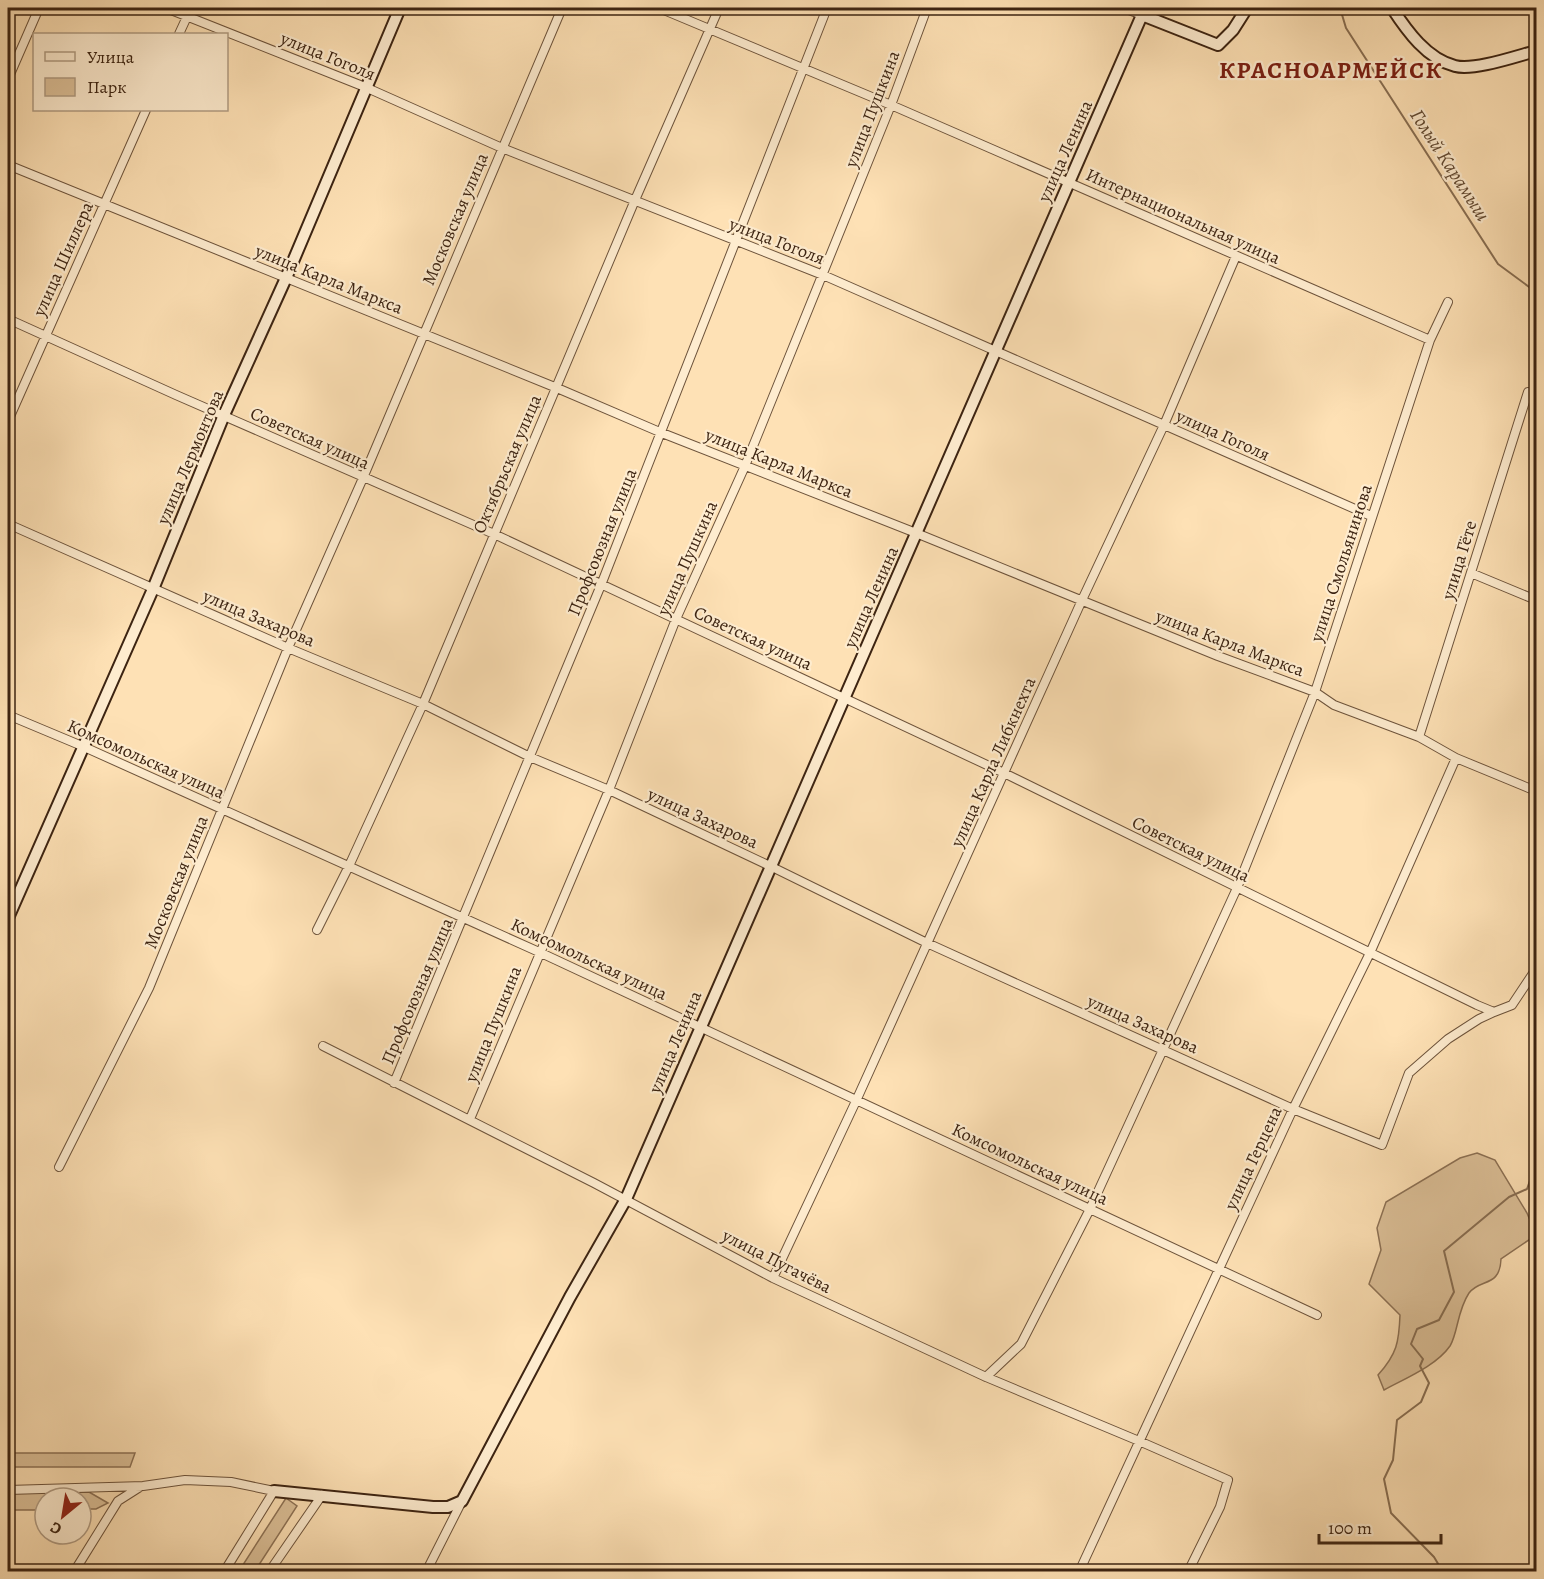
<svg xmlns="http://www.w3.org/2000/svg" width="1544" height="1579" font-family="Alegreya,serif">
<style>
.green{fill:#ddc199;stroke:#8d7256;stroke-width:1.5}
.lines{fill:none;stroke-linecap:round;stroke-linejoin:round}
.stream{stroke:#896f53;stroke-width:2}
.street-casing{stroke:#6d533b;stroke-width:10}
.secondary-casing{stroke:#3d2412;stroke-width:14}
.street{stroke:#feeccf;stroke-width:8}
.secondary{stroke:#feeccf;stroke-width:10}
.labels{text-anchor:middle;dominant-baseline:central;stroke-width:4.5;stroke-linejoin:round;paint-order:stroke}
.street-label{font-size:18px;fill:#3d2412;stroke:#feeccf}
.water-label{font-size:20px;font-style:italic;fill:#634a32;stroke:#feeccf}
.district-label{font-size:24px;font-weight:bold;letter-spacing:1.5px;fill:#7a1f14;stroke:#feeccf}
</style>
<rect width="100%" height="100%" fill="#fee1b5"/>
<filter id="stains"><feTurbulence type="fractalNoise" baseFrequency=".00333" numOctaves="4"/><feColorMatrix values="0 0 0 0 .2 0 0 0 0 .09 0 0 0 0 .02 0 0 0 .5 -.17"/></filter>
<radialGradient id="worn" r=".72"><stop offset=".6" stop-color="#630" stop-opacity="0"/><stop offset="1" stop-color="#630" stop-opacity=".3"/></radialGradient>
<path class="green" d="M1477 1153 1495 1160 1527 1213 1536 1235 1501 1259C1500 1288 1480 1278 1469 1293 1457 1311 1458 1333 1450 1346 1436 1366 1406 1378 1384 1390L1378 1375C1397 1354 1399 1342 1400 1315L1369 1284 1381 1250 1377 1228 1386 1202 1460 1158Z
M8 1453H135L130 1467H8Z
M89 1492 108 1503 96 1509H81V1498H45V1510H8V1493Z
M286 1498 297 1506 255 1571H239Z"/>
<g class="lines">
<path class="stream" d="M1340 8 1346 28 1498 264 1536 292
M1443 1572 1434 1557 1391 1513 1384 1479 1393 1460 1397 1420 1421 1402 1429 1383 1420 1366 1423 1359 1411 1344 1417 1329 1439 1320 1454 1292 1444 1251 1509 1197 1527 1189 1536 1164"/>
<g class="street-casing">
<path id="street" d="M166 8 365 87 502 148 823 275 1371 516
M659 8 891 105 1430 340
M1124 8 1142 15 1145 8
M179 34 191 8
M8 79 39 8
M8 165 557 388 662 433 916 533 1218 656 1315 692 1334 705 1419 737 1456 758 1536 791
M8 319 176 395 494 534 1004 773 1477 1005 1494 1012 1512 1005 1536 969
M8 421 146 110
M8 524 288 648 423 704 530 757 609 790 770 866 927 943 1293 1109 1382 1145 1409 1073 1448 1039 1479 1019 1494 1012
M1471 573 1536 600
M8 715 82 746 539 952 1317 1315
M1419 737 1528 392 1536 397
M317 930 349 866 423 704 635 200 719 8
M323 1046 594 1183 773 1278 986 1377 1139 1441 1228 1480 1220 1507 1188 1572
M394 1083 601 585 827 8
M470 1119 609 790 676 619 745 466 891 105 927 8
M59 1167 149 988 288 648 363 478 562 8
M773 1278 856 1101 1082 600 1164 425 1236 256
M986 1377 1021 1344 1090 1209 1237 888 1315 692 1430 340 1448 302
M8 1490 143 1486 185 1480 231 1482 274 1491 224 1572
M74 1572 118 1501 140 1487
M269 1572 322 1495
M426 1572 462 1501
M1079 1572 1293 1109 1370 953 1456 758"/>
</g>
<g class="secondary-casing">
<path id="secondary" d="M1392 8C1407 31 1427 59 1455 66 1474 71 1517 56 1536 51
M8 918 153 589 224 415 286 278 400 8
M274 1491 433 1507H448L462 1501 570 1297 626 1199 1142 15 1218 45 1233 30 1247 8"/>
</g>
<use href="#street" class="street"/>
<use href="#secondary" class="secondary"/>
</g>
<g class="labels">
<g class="street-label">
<text transform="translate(328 56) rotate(22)">улица Гоголя</text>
<text transform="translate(872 109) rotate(-69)">улица Пушкина</text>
<text transform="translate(1065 151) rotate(-66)">улица Ленина</text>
<text transform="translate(1183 216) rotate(24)">Интернациональная улица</text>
<text transform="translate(455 219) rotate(-67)">Московская улица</text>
<text transform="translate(777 241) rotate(21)">улица Гоголя</text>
<text transform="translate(63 259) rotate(-66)">улица Шиллера</text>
<text transform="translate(329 279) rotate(22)">улица Карла Маркса</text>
<text transform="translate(1223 435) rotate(24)">улица Гоголя</text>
<text transform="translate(310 438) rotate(24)">Советская улица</text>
<text transform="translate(190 457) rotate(-67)">улица Лермонтова</text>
<text transform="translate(779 463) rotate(22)">улица Карла Маркса</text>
<text transform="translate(507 464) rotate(-67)">Октябрьская улица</text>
<text transform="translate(602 542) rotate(-68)">Профсоюзная улица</text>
<text transform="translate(687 558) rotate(-66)">улица Пушкина</text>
<text transform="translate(1459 560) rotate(-73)">улица Гёте</text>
<text transform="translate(1341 563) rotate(-72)">улица Смольянинова</text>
<text transform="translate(871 597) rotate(-66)">улица Ленина</text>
<text transform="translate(259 618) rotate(23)">улица Захарова</text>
<text transform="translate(753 638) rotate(25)">Советская улица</text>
<text transform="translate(1230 643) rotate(21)">улица Карла Маркса</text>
<text transform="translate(146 759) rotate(24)">Комсомольская улица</text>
<text transform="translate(993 762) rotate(-66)">улица Карла Либкнехта</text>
<text transform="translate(703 818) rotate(25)">улица Захарова</text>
<text transform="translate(1191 849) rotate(26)">Советская улица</text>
<text transform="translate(176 882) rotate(-68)">Московская улица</text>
<text transform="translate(589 959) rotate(25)">Комсомольская улица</text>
<text transform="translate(417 991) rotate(-67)">Профсоюзная улица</text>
<text transform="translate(493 1024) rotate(-68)">улица Пушкина</text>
<text transform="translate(1143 1024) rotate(24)">улица Захарова</text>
<text transform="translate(675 1042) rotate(-67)">улица Ленина</text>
<text transform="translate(1253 1158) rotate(-65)">улица Герцена</text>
<text transform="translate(1030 1164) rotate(25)">Комсомольская улица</text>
<text transform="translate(777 1261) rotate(27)">улица Пугачёва</text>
</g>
<g class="water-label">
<text transform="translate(1450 165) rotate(57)">Голый Карамыш</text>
</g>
<g class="district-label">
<text x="1331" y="70">КРАСНОАРМЕЙСК</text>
</g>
</g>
<rect width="1544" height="1579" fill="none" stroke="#fee1b5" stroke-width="30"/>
<rect x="9" y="9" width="1526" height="1561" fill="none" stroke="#3d2412" stroke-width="3"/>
<rect x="15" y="15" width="1514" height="1549" fill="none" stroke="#3d2412" stroke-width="1.5"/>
<rect x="33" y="33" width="195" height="78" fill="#feeccf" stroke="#b19c83" stroke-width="1.5"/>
<rect x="45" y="52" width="30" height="9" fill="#feeccf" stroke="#b19c83" stroke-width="1.5"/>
<text x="87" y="63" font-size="18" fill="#3d2412">Улица</text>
<rect x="45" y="78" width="30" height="18" fill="#ddc199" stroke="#b19c83" stroke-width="1.5"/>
<text x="87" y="93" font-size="18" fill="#3d2412">Парк</text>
<g transform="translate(63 1516) rotate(210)"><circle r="28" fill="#feeccf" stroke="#b19c83" stroke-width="1.5"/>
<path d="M0-4.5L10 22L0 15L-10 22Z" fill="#8f2418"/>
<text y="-9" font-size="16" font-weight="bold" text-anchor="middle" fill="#3d2412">С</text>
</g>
<path d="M1319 1534v9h122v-9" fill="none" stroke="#3d2412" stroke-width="3"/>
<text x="1328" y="1534" font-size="18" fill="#3d2412" stroke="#feeccf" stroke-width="4.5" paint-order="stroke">100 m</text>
<rect width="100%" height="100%" filter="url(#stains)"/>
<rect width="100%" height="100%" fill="url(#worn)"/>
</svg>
